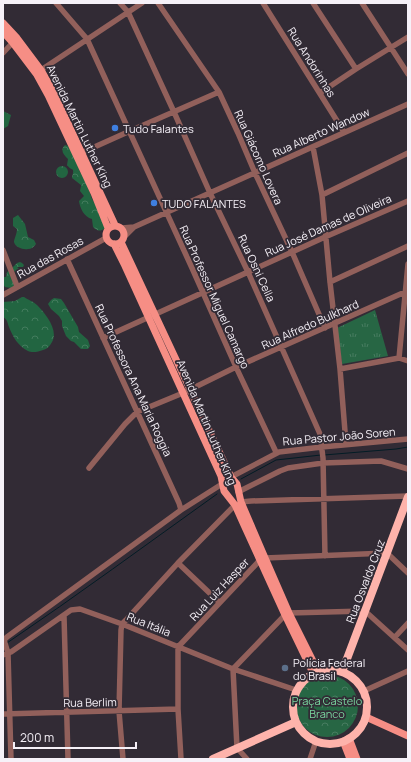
<svg xmlns="http://www.w3.org/2000/svg" width="411" height="762" font-family="Manrope,sans-serif">
<style>
.grass{fill:url(#grass-tufts)}
.forest{fill:url(#forest-crowns)}
.park{fill:url(#park-crowns)}
.lines{fill:none;stroke-linecap:round;stroke-linejoin:round}
.stream{stroke:#031c25;stroke-width:1}
.minor{stroke:#92605b;stroke-width:5.5}
.major{stroke:#f68e85;stroke-width:7}
.highway{stroke:#feb3ab;stroke-width:8}
.shop-dot{fill:#3f7fe0;stroke:#322b35;stroke-width:1.5}
.service-dot{fill:#5c6f8a;stroke:#322b35;stroke-width:1.5}
.labels{text-anchor:middle;dominant-baseline:central;stroke-width:3.5;stroke-linejoin:round;paint-order:stroke}
.street-label{font-size:11px;fill:#f6f1f8;stroke:#322b35}
.poi-label{font-size:11px;fill:#f6f1f8;stroke:#322b35;text-anchor:start}
.park-label{font-size:11px;fill:#79d69f;stroke:#322b35}
</style>
<defs>
<pattern id="grass-tufts" width="24" height="20" patternUnits="userSpaceOnUse"><rect width="24" height="20" fill="#276644"/><path d="M3 7l-1-3M5 7V3M7 7l1-3M15 17l-1-3M17 17v-4M19 17l1-3" fill="none" stroke="#477c60"/></pattern>
<pattern id="forest-crowns" width="20" height="18" patternUnits="userSpaceOnUse"><rect width="20" height="18" fill="#226541"/><path d="M2 6a3 3 0 1 1 6 0M12 15a3 3 0 1 1 6 0" fill="none" stroke="#437c5d"/></pattern>
<pattern id="park-crowns" width="20" height="18" patternUnits="userSpaceOnUse"><rect width="20" height="18" fill="#276644"/><path d="M2 6a3 3 0 1 1 6 0M12 15a3 3 0 1 1 6 0" fill="none" stroke="#477c60"/></pattern>
</defs>
<rect width="100%" height="100%" fill="#322b35"/>
<path class="grass" d="M375 310 388 356 342 364 337 328Z"/>
<path class="forest" d="M3 111 11 115 8 126 3 129Z
M65 145 68 146 72 153 78 165 80 172 85 178 92 199 99 210 105 228C100 232 97 231 93 227L92 219C84 217 80 208 79 201L84 196 80 191 81 186V185L72 178V177C75 166 72 172 67 165L68 159C63 154 60 150 65 145Z
M56 172a6 6 0 1 1 12 0a6 6 0 1 1-12 0Z
M18 215 25 224 28 237 34 240 36 244C34 247 31 249 28 249 23 250 15 247 14 242 14 239 17 234 17 229L13 226V218Z
M20 262 22 263 24 265 23 267H17L24 273V275L21 276 14 271 12 268 17 263Z
M9 271 18 283 11 288 5 287 3 284V277H6L7 272Z
M22 297H24C28 300 33 301 37 305 45 313 59 330 52 342 50 346 47 349 43 350 38 352 32 353 28 351 18 346 13 337 9 327 7 322 8 320 3 317V302L15 301Z
M54 298 61 299 64 303 78 327 79 332 88 340 90 346 88 349H81L74 342 71 341 66 336 62 326V321L59 316 51 309 48 304 51 300Z"/>
<path class="park" d="M296 706a31 31 0 1 1 62 0a31 31 0 1 1-62 0Z"/>
<g class="lines">
<path class="stream" d="M324 455 396 449 408 447
M241 479 276 460 321 455
M7 643C78 595 147 544 217 494"/>
<path class="minor" d="M56 3 87 39 192 268 236 367 276 452
M120 3 128 12 174 112 210 193 248 272 320 434 323 458 325 556
M158 3 219 92 238 133 255 173 292 252 325 328
M263 3 344 132
M313 3 356 69
M362 3 408 74
M3 53 15 40
M41 70 142 3
M320 93 356 69 408 37
M313 147 322 195 330 282 340 369 346 444
M81 153 130 131 219 92
M322 195 408 153
M122 228 134 227
M125 236 134 227 408 104
M3 250 17 286
M67 259 179 503 181 510
M330 282 408 246
M3 295 106 238
M103 338 325 237 408 201
M399 358 408 264
M340 369 399 358 408 361
M89 468 125 424 137 412 183 393 236 367 405 292
M231 477 279 452 322 447 408 439
M238 492 280 471 288 468 323 463 381 461 408 469
M241 502 251 501 408 496
M178 563 219 602
M64 616 68 759
M395 637 408 623
M3 655 11 652 71 610 80 609 122 624 233 669 296 690
M364 691 408 671
M3 714 178 709
M11 759 8 653 4 640 7 637 181 510 222 484
M123 759 119 711 121 630 122 624 126 620 178 563 235 505
M181 759 178 709V647L260 560 265 558 387 553 408 573
M247 759 237 748 233 669 285 615 289 613 365 611 408 650
M310 759 316 741"/>
<path class="major" d="M3 23 17 38 41 70 54 93 115 225
M3 32 12 42 37 75 48 95 94 193 108 228
M106 235a9 9 0 1 1 18 0a9 9 0 1 1-18 0Z
M121 242 231 477 237 484 241 502 265 558 289 613 318 671
M114 244 125 266 183 393 221 476 224 491 235 505 244 525 285 615 313 673
M366 717 408 736
M349 738 357 759
M343 741 350 759"/>
<path class="highway" d="M293 707a37 37 0 1 1 74 0a37 37 0 1 1-74 0Z
M342 672 408 497
M213 759 296 722"/>
</g>
<g class="shop-dot">
<circle cx="115" cy="128" r="4"/>
<circle cx="154" cy="203" r="4"/>
</g>
<circle class="service-dot" cx="285" cy="668" r="4"/>
<g class="labels">
<g class="street-label">
<text transform="translate(312 62) rotate(58)">Rua Andorinhas</text>
<text transform="translate(80 126) rotate(64)">Avenida Martin Luther King</text>
<text transform="translate(321 132) rotate(-24)">Rua Alberto Wandow</text>
<text transform="translate(259 157) rotate(66)">Rua Giácomo Lovera</text>
<text transform="translate(328 225) rotate(-24)">Rua José Damas de Oliveira</text>
<text transform="translate(50 257) rotate(-29)">Rua das Rosas</text>
<text transform="translate(257 268) rotate(65)">Rua Osni Cella</text>
<text transform="translate(215 297) rotate(66)">Rua Professor Miguel Camargo</text>
<text transform="translate(310 324) rotate(-24)">Rua Alfredo Bulkhard</text>
<text transform="translate(134 380) rotate(65)">Rua Professora Ana Maria Roggia</text>
<text transform="translate(207 422) rotate(67)">Avenida Martin Luther King</text>
<text transform="translate(339 436) rotate(-5)">Rua Pastor João Soren</text>
<text transform="translate(365 581) rotate(-69)">Rua Osvaldo Cruz</text>
<text transform="translate(219 589) rotate(-47)">Rua Luiz Hasper</text>
<text transform="translate(149 624) rotate(22)">Rua Itália</text>
<text transform="translate(90 702) rotate(-1)">Rua Berlim</text>
</g>
<g class="poi-label">
<text x="123" y="128">Tudo Falantes</text>
<text x="162" y="203">TUDO FALANTES</text>
<text x="293" y="662">Polícia Federal<tspan x="293" dy="13">do Brasil</tspan></text>
</g>
<g class="park-label">
<text x="327" y="700">Praça Castelo<tspan x="327" dy="13">Branco</tspan></text>
</g>
</g>
<rect width="411" height="762" fill="none" stroke="#f6f1f8" stroke-width="8"/>
<path d="M14 742v6h122v-6" fill="none" stroke="#f6f1f8" stroke-width="2"/>
<text x="20" y="742" font-size="12" fill="#f6f1f8" stroke="#322b35" stroke-width="3" paint-order="stroke">200 m</text>
</svg>
